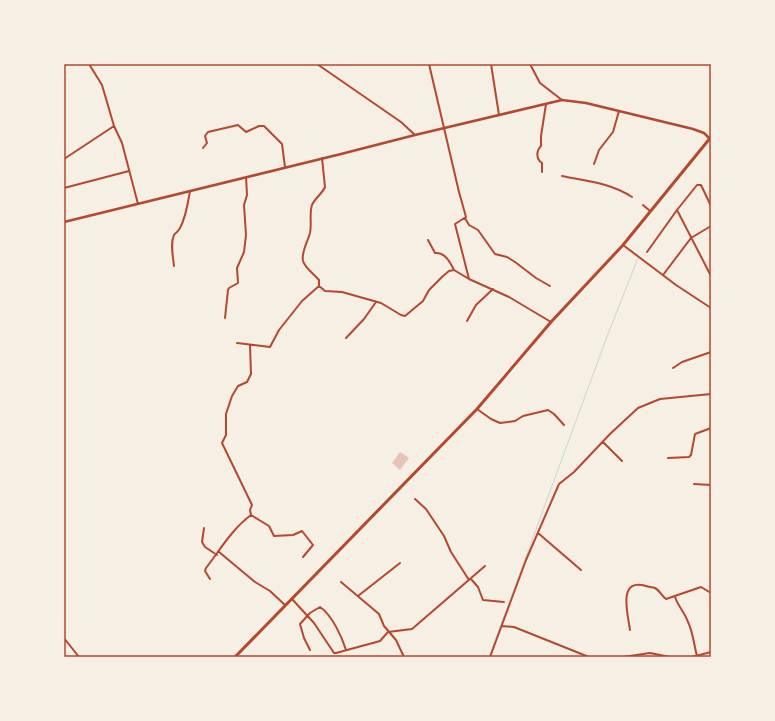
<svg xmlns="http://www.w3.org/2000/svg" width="775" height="721" font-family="Signika,sans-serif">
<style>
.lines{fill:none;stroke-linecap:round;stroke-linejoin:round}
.stream{stroke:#c9d6d2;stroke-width:1}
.building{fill:#e6c5b7}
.minor{stroke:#b5482f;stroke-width:2}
.secondary{stroke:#b5482f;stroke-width:2.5}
.trunk{stroke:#b5482f;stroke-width:3}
.neatline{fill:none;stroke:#b5482f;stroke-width:1.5}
</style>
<rect width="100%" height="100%" fill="#f6efe4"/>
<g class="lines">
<path class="stream" d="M489 657 608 334 638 258"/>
</g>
<path class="building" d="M400 452 409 458 400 470 392 463Z"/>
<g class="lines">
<path class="minor" d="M89 64 102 85 114 126 122 143 138 204
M317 64 401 122 415 135
M429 64 459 192 466 217 455 224 469 279
M491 64 499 115
M530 64 540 83 562 100
M203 148 207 143 205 136 208 132 238 125 246 132 259 126H264L282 144 285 167
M64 159 114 126
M594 164 599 150 613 132 619 111
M542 172V163C536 159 536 151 541 146V136L546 104
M562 176C586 181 611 183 632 197
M64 188 129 171
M643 205 650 211
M677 210 711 276
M465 218 469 225 478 230 495 254 507 257 515 262 536 278 550 286
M428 240 435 253C445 252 450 262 454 270
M623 245 676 285 711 308
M647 252 677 210 697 185H701L711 206
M174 266C173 256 170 244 174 235 176 232 179 231 180 228 186 217 188 203 190 191
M663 275 691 238 711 226
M319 286 325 291 342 292 381 303 401 315 405 316 423 301 429 290 443 276 449 271 454 270 469 279 509 297 551 322
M225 318 228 290 229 288 238 283 237 268 244 252 246 235 244 205 247 195 246 177
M467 321 476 305 493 289
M346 338 364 319 376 302
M237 343 270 347 279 330 302 301 319 286V280C314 274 305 268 303 261 301 252 308 241 310 233 312 224 309 214 312 205 315 198 322 194 325 187L322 158
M250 345 251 374 247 382 238 386 232 396 226 414V435L222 443 252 505 250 510 251 515
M673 368 682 362 711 352
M477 409 491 419 500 423 515 421 523 416 548 410 554 414 564 425
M603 442 622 461
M668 458 689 457 691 455 695 434 711 428
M694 484 711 485
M415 499 426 509 444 536 451 552 469 580
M251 515 269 526 274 536 293 535 302 531 313 545 303 557
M204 528 202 542 205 547 217 555
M538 533 581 570
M219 552 255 582 270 591 285 605
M210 579 205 571 206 568C220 550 232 529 251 515
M471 579 478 587 483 600 504 602
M341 582 379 614 384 626 396 640 404 657
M358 596 400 563
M675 597C678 606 685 613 688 622 693 632 694 645 697 656
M292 599 314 623 334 653H336L380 641 388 632 412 629 485 566
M502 626 514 627 589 657
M630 630C628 615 617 577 646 586 648 587 652 587 655 588 659 590 662 596 666 599L701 587 711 593
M64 638 79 657
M310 650 304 638 300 624 310 613 320 607C332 615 342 637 346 650
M490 657 526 560 559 484 574 472 610 434 638 408 660 399 711 394
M623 657 650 653 670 657H692L711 652"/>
<path class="secondary" d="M64 222 341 154 415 135 562 100 586 103 693 129 704 133 710 139"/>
<path class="trunk" d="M235 657 477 409 551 322 623 245 711 137"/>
</g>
<rect width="775" height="721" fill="none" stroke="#f6efe4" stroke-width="130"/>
<rect x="65" y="65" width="645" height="591" class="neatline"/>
</svg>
